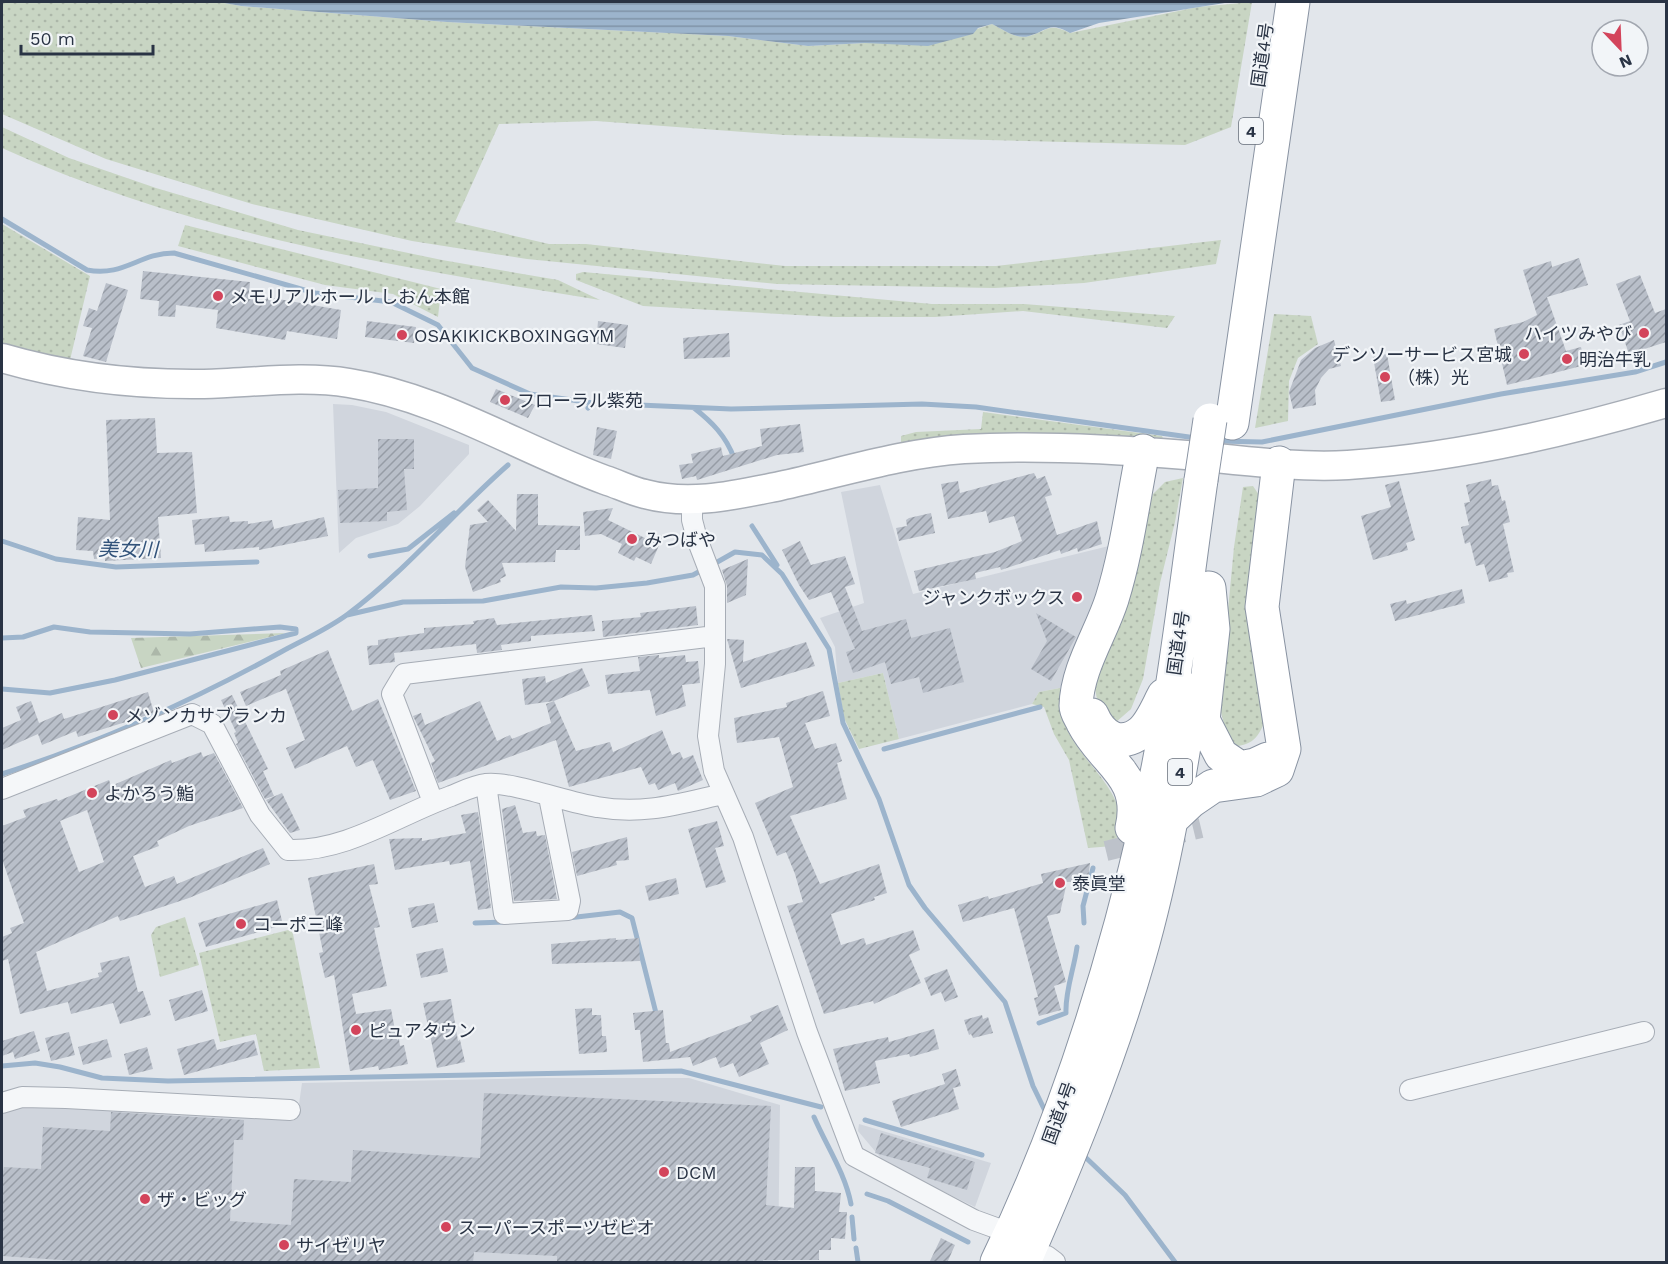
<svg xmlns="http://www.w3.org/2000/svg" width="1668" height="1264" font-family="'Work Sans','Noto Sans JP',sans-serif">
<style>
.built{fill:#d0d5dd}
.grass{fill:url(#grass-dots)}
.forest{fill:url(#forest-firs)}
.water{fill:url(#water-rules)}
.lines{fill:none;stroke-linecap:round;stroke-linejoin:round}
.stream{stroke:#9cb4cc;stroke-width:5}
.building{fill:url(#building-hatch);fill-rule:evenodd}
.street-tunnel{stroke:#bdc2ca;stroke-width:20;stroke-dasharray:20 10;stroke-linecap:butt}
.street-casing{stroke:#a7adb6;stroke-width:22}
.secondary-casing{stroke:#a7adb6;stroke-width:31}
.highway-casing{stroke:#8993a2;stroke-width:35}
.street{stroke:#f5f7f9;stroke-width:20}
.secondary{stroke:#fff;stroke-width:28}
.highway{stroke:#fff;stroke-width:33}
.highway-bridge-casing{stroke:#8993a2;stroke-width:35;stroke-linecap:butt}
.highway-bridge{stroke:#fff;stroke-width:33}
.poi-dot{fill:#d3445b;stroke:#f2f5f8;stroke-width:2}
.labels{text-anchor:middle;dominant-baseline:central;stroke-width:4.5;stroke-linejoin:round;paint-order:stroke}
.shield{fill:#f2f5f8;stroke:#656d7a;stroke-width:1.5}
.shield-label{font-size:16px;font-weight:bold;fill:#293344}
.street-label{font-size:18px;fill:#293344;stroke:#f2f5f8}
.poi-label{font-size:18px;fill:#293344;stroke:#f2f5f8;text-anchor:start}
.water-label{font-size:20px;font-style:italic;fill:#32537a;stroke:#f2f5f8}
</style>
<defs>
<pattern id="grass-dots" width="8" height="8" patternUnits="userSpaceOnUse" patternTransform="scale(1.5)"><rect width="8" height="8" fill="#c8d5c3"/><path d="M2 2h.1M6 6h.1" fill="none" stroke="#acb7a9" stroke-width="1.8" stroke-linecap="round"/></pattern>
<pattern id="forest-firs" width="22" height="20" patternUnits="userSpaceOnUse" patternTransform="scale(1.5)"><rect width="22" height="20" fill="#c8d5c3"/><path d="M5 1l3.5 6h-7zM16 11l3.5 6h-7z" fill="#acb7a9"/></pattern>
<pattern id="water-rules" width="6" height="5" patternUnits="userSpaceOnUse" patternTransform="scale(1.5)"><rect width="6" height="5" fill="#9cb4cc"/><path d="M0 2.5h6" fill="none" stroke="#7f93a7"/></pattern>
<pattern id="building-hatch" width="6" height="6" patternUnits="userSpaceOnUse" patternTransform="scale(1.5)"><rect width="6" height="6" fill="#b9bfc9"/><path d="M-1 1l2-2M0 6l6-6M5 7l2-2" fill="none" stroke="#969ca5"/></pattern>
</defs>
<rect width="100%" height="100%" fill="#e2e6eb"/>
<path class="built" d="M333 404 352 405 386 412 469 445V454L420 506 398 524 356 538 339 553Z
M880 485 913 594 1113 545 1083 640 1060 688 1039 692 1032 704 899 739 883 673 838 683 835 647 820 618 864 603 841 492Z
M540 1078H689L780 1105 778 1262H2V1111L32 1103 297 1118 302 1083Z
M859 1124 991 1163 975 1207 885 1163 858 1131Z"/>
<path class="grass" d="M2 2H219L241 6 447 22 728 36 808 46 865 43 977 29 992 24C1003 29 1016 40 1029 36 1048 31 1048 22 1070 33L1198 7 1252 2 1231 127 1185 145 785 135 596 121 499 124 455 222 549 244H586L785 266H996L1221 240 1216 264 1084 283 994 288 777 284 527 259 412 241 252 204 106 159 2 114Z
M2 127 69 158 156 188 298 230 442 260 558 280 600 300C397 267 190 234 2 148Z
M2 224 90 276 70 360 2 347Z
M185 225 441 289 438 317 393 294 325 285 178 246Z
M583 272 932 304H1024L1175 316 1167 328 1023 311 935 317H833L643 306 576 280V274Z
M1274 314 1311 316 1318 344 1298 358 1289 381 1288 421 1255 428Z
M983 412 1162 436 1164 441 901 450V436L916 432 981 429Z
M1183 478 1175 522 1160 583 1143 679 1131 709 1115 723 1106 715 1097 699 1093 679 1131 581 1144 538 1147 511 1153 494 1165 482Z
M1253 486 1259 495 1267 715C1261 731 1257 744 1237 746L1227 736 1219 704 1234 547 1243 487Z
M883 673 899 739 859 749 844 718 838 683Z
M1060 688C1060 706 1062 722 1071 737 1091 772 1138 803 1113 846L1088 848 1069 760 1054 734 1044 707 1032 704 1039 692Z
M185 917 199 965 160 977 151 935 156 927Z
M292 929 320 1068 264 1071 256 1034 220 1042 199 953Z"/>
<path class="forest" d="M286 633 141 668 131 638Z"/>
<path class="water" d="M219 2H1231L1099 23 1070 33C1048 21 1048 31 1029 36 1016 40 1003 29 992 24L978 28 973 34 928 46 865 43 808 46 728 36 447 22 241 6Z"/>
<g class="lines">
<path class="stream" d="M2 219 87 270C124 277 139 253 174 253L315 293 391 302 438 325 472 368 530 394 593 403
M588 408 593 403 731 409 922 404 976 407 1196 438
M694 408C712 422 726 436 734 458
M1217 441 1262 442 1501 394 1635 372 1666 362
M752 526 777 565
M2 541 56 559 116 567 257 562
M370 556 408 549 454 513
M712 565 735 552 762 555 782 574 829 649 843 723 879 799 909 885 925 908 1005 1002 1033 1086 1047 1115
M347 615 403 602 483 601 561 587 596 588 647 583 693 575 704 569
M2 638 23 637 54 627 90 632 190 634 280 627 296 629V633L115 680 50 693 2 689
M884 749 1040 707
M2 774C98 743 192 701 281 652 303 640 328 629 348 614 407 570 453 513 508 465
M568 918 620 912 632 918 657 1017
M475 923 505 922
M1084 923 1083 906 1093 868
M1039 1023 1066 1013C1065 991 1074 969 1077 947
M2 1066 35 1063 60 1067 102 1078 168 1081 681 1071 821 1107
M814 1117C827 1147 845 1173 851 1204
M865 1120 982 1155
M1081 1153 1125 1195 1175 1262
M867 1194 888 1201 968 1242
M852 1217 854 1239
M856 1248 858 1262"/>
</g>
<path class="building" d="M1579 258 1588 285 1547 297 1566 351 1581 347 1585 365 1507 385 1494 329 1523 322 1537 315 1523 270 1551 261 1552 267Z
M143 271 250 282 249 294 341 310 337 339 287 331 285 340 216 328 218 310 176 305 175 317 158 316 159 301 140 299Z
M1640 275 1655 313 1666 309V342L1629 354 1619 325 1630 321 1616 284Z
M106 283 128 290 106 362 83 356 92 328 83 326 89 308 97 311Z
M367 321 416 327 414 343 365 337Z
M598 321 628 325 625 348 596 344Z
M729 333 730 357 684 359 683 338Z
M1334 340 1341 366 1329 369 1321 378 1315 390 1316 405 1293 409 1289 392 1301 360 1315 348Z
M1387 354 1395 400 1381 402 1373 357Z
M496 389 535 405 528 418 490 402Z
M155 418 157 453 192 452 197 513 158 517 161 558 105 561V558L94 559 93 551 76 550 78 517 110 520 106 420Z
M800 424 804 452 777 455 697 480 696 476 682 479 679 465 693 463 691 454 721 447 723 456 762 446 760 429Z
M597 427 617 431 611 459 593 455Z
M378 439H414V469H404L407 510 387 512V521L340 523 338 490 378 488Z
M1034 473 1037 479 1045 476 1052 495 1045 497 1057 535 1097 521 1102 544 1078 552 1077 548 1061 554 1060 550 1001 570 1000 567 975 573 976 579 919 591 914 571 995 552 1022 541 1014 516 989 523 986 511 948 519 941 484 958 481 960 493Z
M1491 479 1492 486 1498 485 1502 501 1505 500 1510 522 1503 524 1514 572 1507 573 1508 577 1489 582 1484 564 1476 566 1470 542 1465 544 1461 527 1469 525 1464 503 1470 502 1466 485Z
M1399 481 1415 540 1406 543 1408 550 1373 560 1361 516 1391 507 1385 485Z
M517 494H538V525L580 526V550H556L555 562 502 563 506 576 500 579 501 582 473 592 465 567 470 525 488 522 477 510 488 500 516 531Z
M613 508 608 520 647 539 650 531 663 536 651 564 636 557 634 561 618 553 622 544 601 534 585 536 583 512Z
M931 513 935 533 899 541 896 528 907 526 906 520 909 518Z
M229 516 230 522 248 521V524L272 520 274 529 324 517 328 536 259 550V547L205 552 204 544 195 545 192 520Z
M800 541 811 565 845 556 855 584 845 587 862 631 906 619 911 638 950 628 964 682 923 693 919 677 891 684 885 662 853 673 846 652 855 649 831 592 809 600 799 585 782 550Z
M748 559 746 595 727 603V586L722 570Z
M1462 589 1465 603 1395 621 1390 604 1406 600 1407 604Z
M696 606 698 625 603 637 602 621 641 617 640 613Z
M1036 613 1076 637 1051 681 1031 669 1047 641Z
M592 615 595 631 531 636V641L501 645 502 650 477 653 476 644 394 653 395 662 369 665 367 646 378 645V640L424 633V628L474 624 473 621 494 618 497 625Z
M727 639 744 640 743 662 806 642 815 666 741 688Z
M328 650 352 711 378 699 416 791 390 800 373 760 356 767 347 746 295 769 286 748 305 740 286 689 246 706 240 692 281 675 280 671Z
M659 655V658L685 655 686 662 698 661 700 683 682 685 686 706 656 716 650 690 608 694 605 675 640 671 638 657Z
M582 668 590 686 554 701 576 751 610 742 613 752 662 730 672 755 680 752 683 759 693 755 703 780 678 791 675 783 658 790 655 783 649 785 641 767 569 787 556 740 438 783 431 763 435 761 413 716 421 713 425 725 480 701 497 741 510 735 512 739 551 723 546 704 554 701 525 705 522 679 545 676 546 683Z
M823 691 830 716 805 723 815 749 836 743 842 761 837 763 847 799 790 816 820 884 879 864 887 893 874 897 875 900 831 914 841 945 864 938 866 945 913 930 920 950 909 955 921 983 874 1004 873 1001 824 1014 787 906 803 902 795 874 786 852 777 856 755 803 793 787 779 737 737 743 734 718 787 707 786 703Z
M148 692 154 713 78 737 76 731 42 745 38 734 2 750V728L21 720 16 707 31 701 39 723 62 713 64 719Z
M232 695 268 769 263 771 274 796 265 799 236 744 238 743 234 733 236 732 221 700Z
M201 752 203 757 214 753 243 808 189 826 157 841 159 846 133 856 145 887 174 876 177 884 263 848 270 864 189 898 120 921 118 916 36 952 47 991 99 977 98 973 102 972 100 963 129 956 138 992 143 991 151 1015 120 1024 113 1003 71 1014 68 1002 20 1014 8 959 2 961V937L12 933 10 928 24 923 2 859V826L26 817 23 810 57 799 58 801 109 780 111 786 171 760 172 763ZM87 810 104 862 79 872 60 821Z
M282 793 300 830 290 833 266 800Z
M515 805 523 833 536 831 537 836 545 835 557 899 514 901 502 809Z
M478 812 491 908 478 910 470 861 450 865 449 861 395 870 389 839 422 838V841L466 833 461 815Z
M717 821 724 846 715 848 726 882 706 888 688 829Z
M627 837 629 860 616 861 617 865 577 876 572 852Z
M1090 863 1088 881 1067 882 1060 913 1047 916 1066 982 1054 986 1061 1010 1039 1016 1034 998 1038 997 1014 908 963 922 958 905 988 896 989 899 1043 883 1041 874Z
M374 864 378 884 369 885 380 927 374 928 387 986 352 994 356 1014 391 1009 397 1040 399 1039 400 1046 404 1045 408 1064 379 1070 378 1066 350 1071 334 975 325 978 319 953 323 952 308 878Z
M676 878 679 894 649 901 645 886Z
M277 900 283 925 206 947 198 923Z
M434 903 438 922 412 928 408 908Z
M616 938V940L639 938 640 961 552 964 551 944Z
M443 948 448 972 421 978 416 954Z
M947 969 958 997 945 1002 941 992 931 996 924 978Z
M202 990 208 1011 175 1021 169 1000Z
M451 999 458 1041 460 1040 465 1062 437 1068 423 1003Z
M778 1005 788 1030 760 1043 769 1064 739 1077 733 1063 720 1068 716 1057 693 1066 690 1057 643 1062 640 1030H635L633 1013 663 1010 666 1043H669L670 1052 752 1021 750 1016Z
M592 1008V1015H601L602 1036H606L607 1052 579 1054 575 1009Z
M982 1015 983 1019 988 1017 993 1033 973 1038 971 1034 969 1035 964 1020Z
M934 1029 939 1049 910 1057 909 1054 875 1061 880 1083 845 1091 833 1049 888 1037 889 1042Z
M34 1031 40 1051 15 1059 13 1052 2 1056V1041Z
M69 1032 75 1055 51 1061 45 1038Z
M107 1039 112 1057 83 1065 78 1047Z
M214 1039 217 1050 254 1040 258 1055 184 1075 177 1049Z
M147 1047 153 1069 129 1075 124 1054Z
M956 1069 961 1086 953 1088 959 1109 901 1127 892 1101 945 1084 942 1074Z
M484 1093 771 1106 766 1205 794 1208 795 1167H815V1191L841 1193 839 1212H847L845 1239 831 1238V1250H819V1260H763V1263H557V1256L474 1252 473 1263H106L2 1256V1176L4 1167 41 1169 43 1127 110 1131 111 1112 244 1120 243 1140H234L230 1221 291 1225 294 1179 351 1182 353 1150 480 1158Z
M881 1133 975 1162 967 1190 927 1178 930 1168 875 1153Z
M941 1238 955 1245 947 1263H929Z"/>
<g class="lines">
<path class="street-tunnel" d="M1106 851 1201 828"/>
<g class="street-casing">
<path id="street" d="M692 501V520L697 539 715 586V664L708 736 714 771 743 837 807 1032 854 1156 974 1220 996 1228
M486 784 504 914 568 910 570 901 549 797
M2 789 192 714 212 724 260 815 288 850C346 852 398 815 451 796 461 792 475 785 486 784 511 781 568 803 597 807 644 815 678 804 723 794
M433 802 392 694 404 674 715 636
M1410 1090 1644 1032
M2 1103 22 1097 66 1098 290 1110
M1047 1256 1055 1262"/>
</g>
<g class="secondary-casing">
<path id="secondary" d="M2 358C67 377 136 385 204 384 252 383 302 375 349 383 439 397 520 449 605 480 618 484 631 491 645 494 690 506 735 495 780 486 840 473 902 453 964 449 1037 445 1113 449 1186 455 1239 460 1295 468 1348 465 1455 458 1564 433 1666 403"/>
</g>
<g class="highway-casing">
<path id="highway" d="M1232 423 1293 2
M1209 588 1213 629 1203 720 1221 755 1240 768 1255 765 1268 759
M1092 715C1101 736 1120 749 1141 732 1151 724 1158 706 1164 695
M1173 818 1191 801 1213 786 1256 780 1277 770 1284 749 1262 607 1279 463
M1132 828C1144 775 1104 764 1083 723 1081 718 1076 712 1076 706 1077 668 1101 634 1112 599 1127 551 1133 500 1143 451
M997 1262C1065 1122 1113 969 1148 816 1173 706 1185 592 1201 480
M1024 1262C1067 1163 1109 1062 1139 957 1164 870 1179 780 1193 690"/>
</g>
<use href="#street" class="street"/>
<use href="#secondary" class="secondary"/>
<use href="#highway" class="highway"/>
<g class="highway-bridge-casing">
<path id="highway-bridge" d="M1201 480 1210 420"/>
</g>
<use href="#highway-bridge" class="highway-bridge"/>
</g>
<g class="poi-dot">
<circle cx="218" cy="296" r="6"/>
<circle cx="1644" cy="333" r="6"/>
<circle cx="402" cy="335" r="6"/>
<circle cx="1524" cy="354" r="6"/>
<circle cx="1567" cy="359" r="6"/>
<circle cx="1385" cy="377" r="6"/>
<circle cx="505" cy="400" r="6"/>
<circle cx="632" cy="539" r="6"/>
<circle cx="1077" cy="597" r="6"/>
<circle cx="113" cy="715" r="6"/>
<circle cx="92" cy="793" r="6"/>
<circle cx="1060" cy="883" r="6"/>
<circle cx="241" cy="924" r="6"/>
<circle cx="356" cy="1030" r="6"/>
<circle cx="664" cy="1172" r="6"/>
<circle cx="145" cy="1199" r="6"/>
<circle cx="446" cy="1227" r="6"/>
<circle cx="284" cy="1245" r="6"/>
</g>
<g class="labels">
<g class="shield">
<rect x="1239" y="118" width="24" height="26" rx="4.5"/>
<rect x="1168" y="759" width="24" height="26" rx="4.5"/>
</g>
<g class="shield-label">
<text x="1251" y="131">4</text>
<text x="1180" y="772">4</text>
</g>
<g class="street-label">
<text transform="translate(1262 55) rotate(-82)">国道4号</text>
<text transform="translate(1178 643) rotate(-82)">国道4号</text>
<text transform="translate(1059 1113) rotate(-70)">国道4号</text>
</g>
<g class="poi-label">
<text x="230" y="296">メモリアルホール しおん本館</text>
<text x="1632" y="333" text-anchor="end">ハイツみやび</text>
<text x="414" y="335">OSAKIKICKBOXINGGYM</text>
<text x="1512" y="354" text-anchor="end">デンソーサービス宮城</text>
<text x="1579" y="359">明治牛乳</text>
<text x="1397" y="377">（株）光</text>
<text x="517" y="400">フローラル紫苑</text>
<text x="644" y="539">みつばや</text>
<text x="1065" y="597" text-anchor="end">ジャンクボックス</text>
<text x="125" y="715">メゾンカサブランカ</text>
<text x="104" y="793">よかろう鮨</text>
<text x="1072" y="883">泰眞堂</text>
<text x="253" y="924">コーポ三峰</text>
<text x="368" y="1030">ピュアタウン</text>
<text x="676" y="1172">DCM</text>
<text x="157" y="1199">ザ・ビッグ</text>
<text x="458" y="1227">スーパースポーツゼビオ</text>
<text x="296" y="1245">サイゼリヤ</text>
</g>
<g class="water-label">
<text transform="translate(128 549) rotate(1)">美女川</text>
</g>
</g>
<rect width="1668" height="1264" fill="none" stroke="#293344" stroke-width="6"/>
<g transform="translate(1620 48) rotate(157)"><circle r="28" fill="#f2f5f8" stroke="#a2a7b0" stroke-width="1.5"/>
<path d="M0-4.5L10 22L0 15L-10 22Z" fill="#d3445b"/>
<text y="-9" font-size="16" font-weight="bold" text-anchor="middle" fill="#293344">N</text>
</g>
<path d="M21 45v9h132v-9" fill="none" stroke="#293344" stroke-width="3"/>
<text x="30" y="45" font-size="18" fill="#293344" stroke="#f2f5f8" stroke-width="4.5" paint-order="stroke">50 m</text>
</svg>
